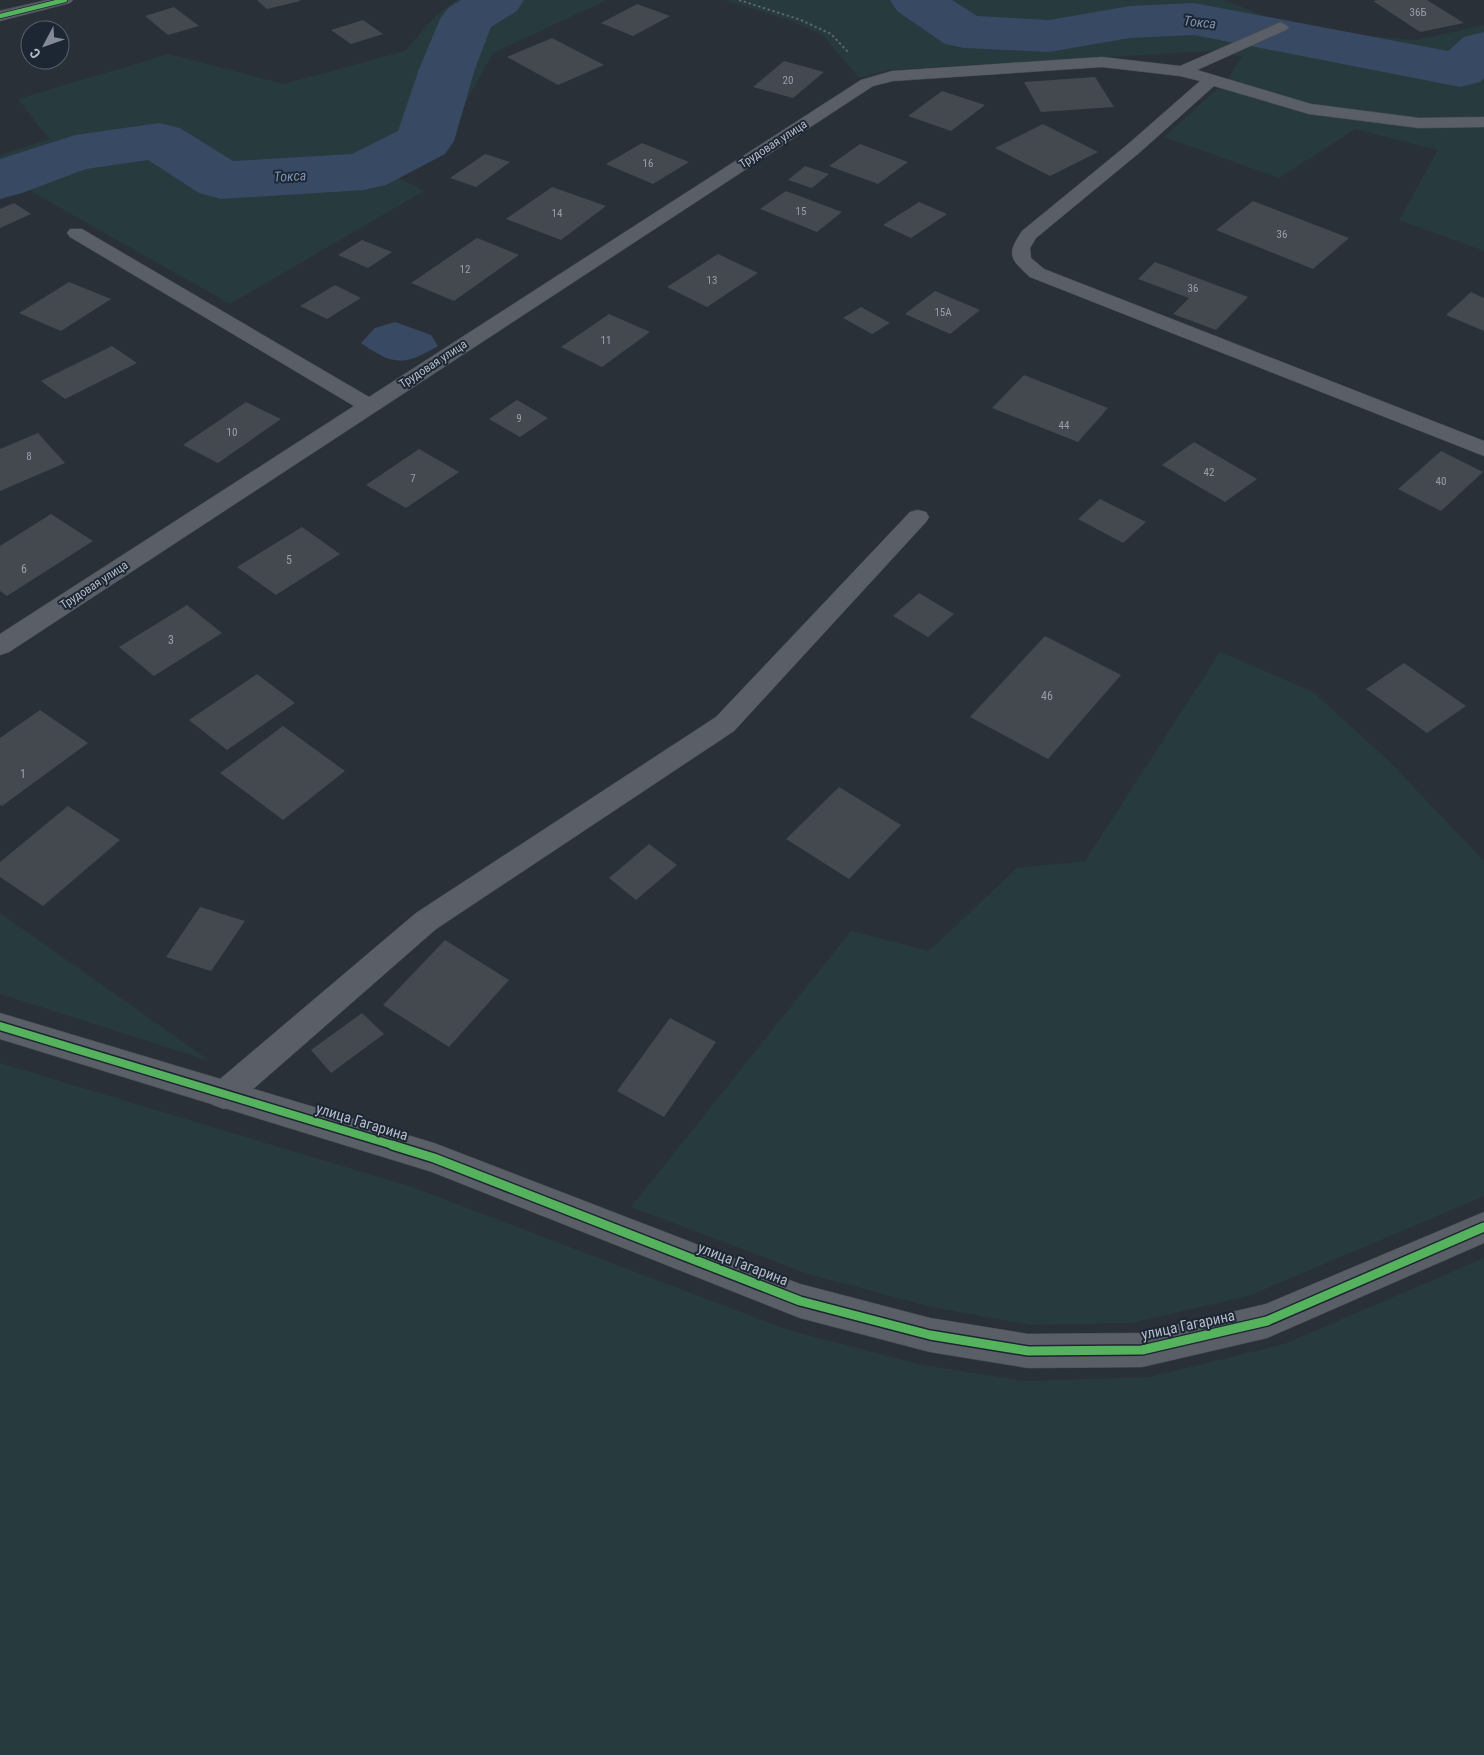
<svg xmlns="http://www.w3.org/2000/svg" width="1484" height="1755" font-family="'Roboto Condensed',sans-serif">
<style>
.green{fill:#273a3e}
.water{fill:#384963}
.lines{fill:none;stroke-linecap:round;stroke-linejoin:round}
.river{fill:#384963;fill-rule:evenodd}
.building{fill:#444950}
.service-casing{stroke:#484c53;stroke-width:1}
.minor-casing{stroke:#484c53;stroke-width:1}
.path{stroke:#5d636a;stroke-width:2;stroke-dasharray:2.5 2.5;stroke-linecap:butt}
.service{fill:#5a5e66;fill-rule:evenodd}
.minor{fill:#5a5e66;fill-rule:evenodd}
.cycleway-far2-casing{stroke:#1d2633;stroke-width:6}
.cycleway-far1-casing{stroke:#1d2633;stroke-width:11}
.cycleway-casing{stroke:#1d2633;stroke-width:12}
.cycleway-far2{stroke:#56b35d;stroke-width:4.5}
.cycleway-far1{stroke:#56b35d;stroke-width:8}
.cycleway{stroke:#56b35d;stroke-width:9}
.labels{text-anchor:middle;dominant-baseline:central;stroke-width:4;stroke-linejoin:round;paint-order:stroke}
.far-number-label{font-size:11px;fill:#989fab}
.far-street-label{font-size:12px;fill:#b4bcc9;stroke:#1d2633}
.number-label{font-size:12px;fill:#989fab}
.far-water-label{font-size:14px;font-style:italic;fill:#7c92b1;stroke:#1d2633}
.street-label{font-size:15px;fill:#b4bcc9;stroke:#1d2633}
</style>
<rect width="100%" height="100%" fill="#2a3038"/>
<path class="green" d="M457 0H607L493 53 445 140 392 174 424 191 230 304 27 189 0 200V155L49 139 18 99 169 54 284 84 405 51 436 15Z
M725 0H1223L1305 31 1417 40 1484 25V251L1399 220 1438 150 1355 129 1279 178 1164 137 1227 80 1242 57 1210 51 888 70 859 78 823 35 794 22Z
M1220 652 1313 692 1389 761 1484 861V1196L1249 1296 1131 1323 1030 1325 931 1307 808 1274 631 1207 851 931 929 951 1017 868 1085 861Z
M0 913 210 1061 0 994Z
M0 1063 412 1187 788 1330 923 1365 1024 1381 1149 1377 1284 1344 1484 1258V1755H0Z"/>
<path class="water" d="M395 322 431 335 438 346C404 366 394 366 361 343L375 328Z"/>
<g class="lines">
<path class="river" d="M461 0H524L517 11 491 27 475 69 454 141 445 154 386 185 364 190 221 199 199 193 148 160 86 169 22 193 0 199V159L75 135 159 123 180 128 233 161 352 154 398 131 419 69 440 19 448 8Z
M890 0H952L977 16 1049 20 1130 6 1194 3 1448 51 1464 37 1484 32V78L1480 82 1460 87 1194 35 1130 38 1049 52 964 48 945 44 897 11Z"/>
</g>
<path class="building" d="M257 0H300V1L267 9Z
M1379 0H1427L1464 23 1420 32 1373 1Z
M637 4 670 16 633 36 601 23Z
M174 7 199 26 168 35 145 16Z
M363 20 383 34 351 44 331 30Z
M552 38 604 65 558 85 507 57Z
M784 61 824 72 793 98 753 87Z
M1095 77 1114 107 1041 112 1024 82Z
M942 91 985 105 951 131 908 116Z
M1043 124 1098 152 1050 176 995 148Z
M642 143 689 162 653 184 606 164Z
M860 144 908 162 878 184 829 166Z
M485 154 510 162 476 187 450 178Z
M805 166 829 174 812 188 788 180Z
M552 187 606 206 561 240 506 219Z
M786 191 842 212 817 232 760 209Z
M1253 201 1349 238 1313 269 1216 230Z
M919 202 947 214 911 238 883 225Z
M14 203 31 214 0 228V209Z
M477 238 519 255 454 301 411 283Z
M362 240 392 252 368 268 338 255Z
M718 254 758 273 707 307 667 287Z
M1155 262 1248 297 1216 330 1173 314 1189 298 1138 279Z
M69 282 111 299 61 331 19 313Z
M335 285 361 298 327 319 300 306Z
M935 291 980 310 950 334 905 314Z
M1471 292 1484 298V331L1446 315Z
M861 307 890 323 872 334 843 318Z
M609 314 650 332 602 367 561 347Z
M112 346 137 363 65 399 41 381Z
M1024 375 1108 408 1078 442 992 408Z
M517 400 548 418 520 437 489 419Z
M246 402 281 419 218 463 183 445Z
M38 433 65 463 0 491V449Z
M1194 442 1257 479 1225 502 1162 465Z
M419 449 459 472 406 508 366 485Z
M1441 451 1483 472 1441 511 1398 489Z
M1100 499 1146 522 1123 543 1078 519Z
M51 514 93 541 7 596 0 591V546Z
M302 527 340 554 276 595 237 567Z
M919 593 954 614 928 637 893 616Z
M187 605 222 633 154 676 119 647Z
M1045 636 1121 675 1048 759 970 717Z
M1404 663 1466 706 1427 733 1366 689Z
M257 674 295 703 227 750 189 720Z
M40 710 88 743 2 806 0 805V738Z
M283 726 345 771 283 820 220 773Z
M839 787 901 825 849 879 786 839Z
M68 806 120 840 43 906 0 877V862Z
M649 844 677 865 636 900 609 878Z
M200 907 245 921 211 971 166 957Z
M445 940 509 980 449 1047 383 1005Z
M362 1013 384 1034 331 1073 311 1050Z
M670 1018 716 1042 664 1117 617 1091Z"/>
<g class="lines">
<g class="service-casing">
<path id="service" d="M1281 22 1289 27 1286 30 1197 70 1311 104 1419 118 1484 117V127L1419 128 1309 114 1214 86 1139 153 1036 238 1030 248 1031 258 1044 269 1484 441V456L1030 277C1010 259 1006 255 1022 231L1127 145 1200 81 1180 76 1102 67 893 81 873 86 9 652 0 655V634L354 406 70 237 67 233 70 229H82L369 397 861 80 892 71 1102 57 1180 66Z
M918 510 926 512 929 517 926 522 734 731 436 929 235 1105 224 1109 213 1105 209 1095 213 1085 416 913 716 717 910 512Z"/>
</g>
<g class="minor-casing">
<path id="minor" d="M47 0H73L70 3 0 21V11Z
M0 1013 434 1143 800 1284 930 1318 1028 1334 1142 1333 1266 1304 1484 1212V1243L1267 1338 1142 1367 1028 1368 930 1352 800 1318 432 1172 0 1039Z"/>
</g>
<path class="path" d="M739 0 801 20 831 34 849 53"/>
<use href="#service" class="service"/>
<use href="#minor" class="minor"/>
<g class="cycleway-far2-casing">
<path id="cycleway-far2" d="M0 16 65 0"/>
</g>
<g class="cycleway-far1-casing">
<path id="cycleway-far1" d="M0 1026 396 1146"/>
</g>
<g class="cycleway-casing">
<path id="cycleway" d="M392 1145 434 1158 800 1301 930 1335 1028 1351 1142 1350 1267 1321 1484 1227"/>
</g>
<use href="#cycleway-far2" class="cycleway-far2"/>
<use href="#cycleway-far1" class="cycleway-far1"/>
<use href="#cycleway" class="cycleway"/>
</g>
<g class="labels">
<g class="far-number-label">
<text x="1418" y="12">36Б</text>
<text x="788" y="80">20</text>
<text x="648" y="163">16</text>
<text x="801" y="211">15</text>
<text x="557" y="213">14</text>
<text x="1282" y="234">36</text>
<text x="465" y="269">12</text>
<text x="712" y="280">13</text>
<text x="1193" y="288">36</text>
<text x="943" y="312">15А</text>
<text x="606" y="340">11</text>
<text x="519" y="418">9</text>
<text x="1064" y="425">44</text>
<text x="232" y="432">10</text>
<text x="29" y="456">8</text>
<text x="1209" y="472">42</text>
<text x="413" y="478">7</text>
<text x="1441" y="481">40</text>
</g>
<g class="far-street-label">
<text transform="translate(773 144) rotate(-33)">Трудовая улица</text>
<text transform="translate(433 364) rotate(-33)">Трудовая улица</text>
<text transform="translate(94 585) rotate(-33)">Трудовая улица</text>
</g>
<g class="number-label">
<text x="289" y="560">5</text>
<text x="24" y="569">6</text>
<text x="171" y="640">3</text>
<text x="1047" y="696">46</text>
<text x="23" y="774">1</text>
</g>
<g class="far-water-label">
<text transform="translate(1200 22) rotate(6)">Токса</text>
<text transform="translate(290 176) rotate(-3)">Токса</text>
</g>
<g class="street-label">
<text transform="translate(362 1122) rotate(17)">улица Гагарина</text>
<text transform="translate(743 1264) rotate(21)">улица Гагарина</text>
<text transform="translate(1188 1325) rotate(-12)">улица Гагарина</text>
</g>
</g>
<g transform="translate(45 45) rotate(229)"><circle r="24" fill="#1d2633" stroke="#59626f"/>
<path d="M0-4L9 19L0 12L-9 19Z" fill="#848b96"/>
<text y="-8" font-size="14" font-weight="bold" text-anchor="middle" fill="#b4bcc9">С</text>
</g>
</svg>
